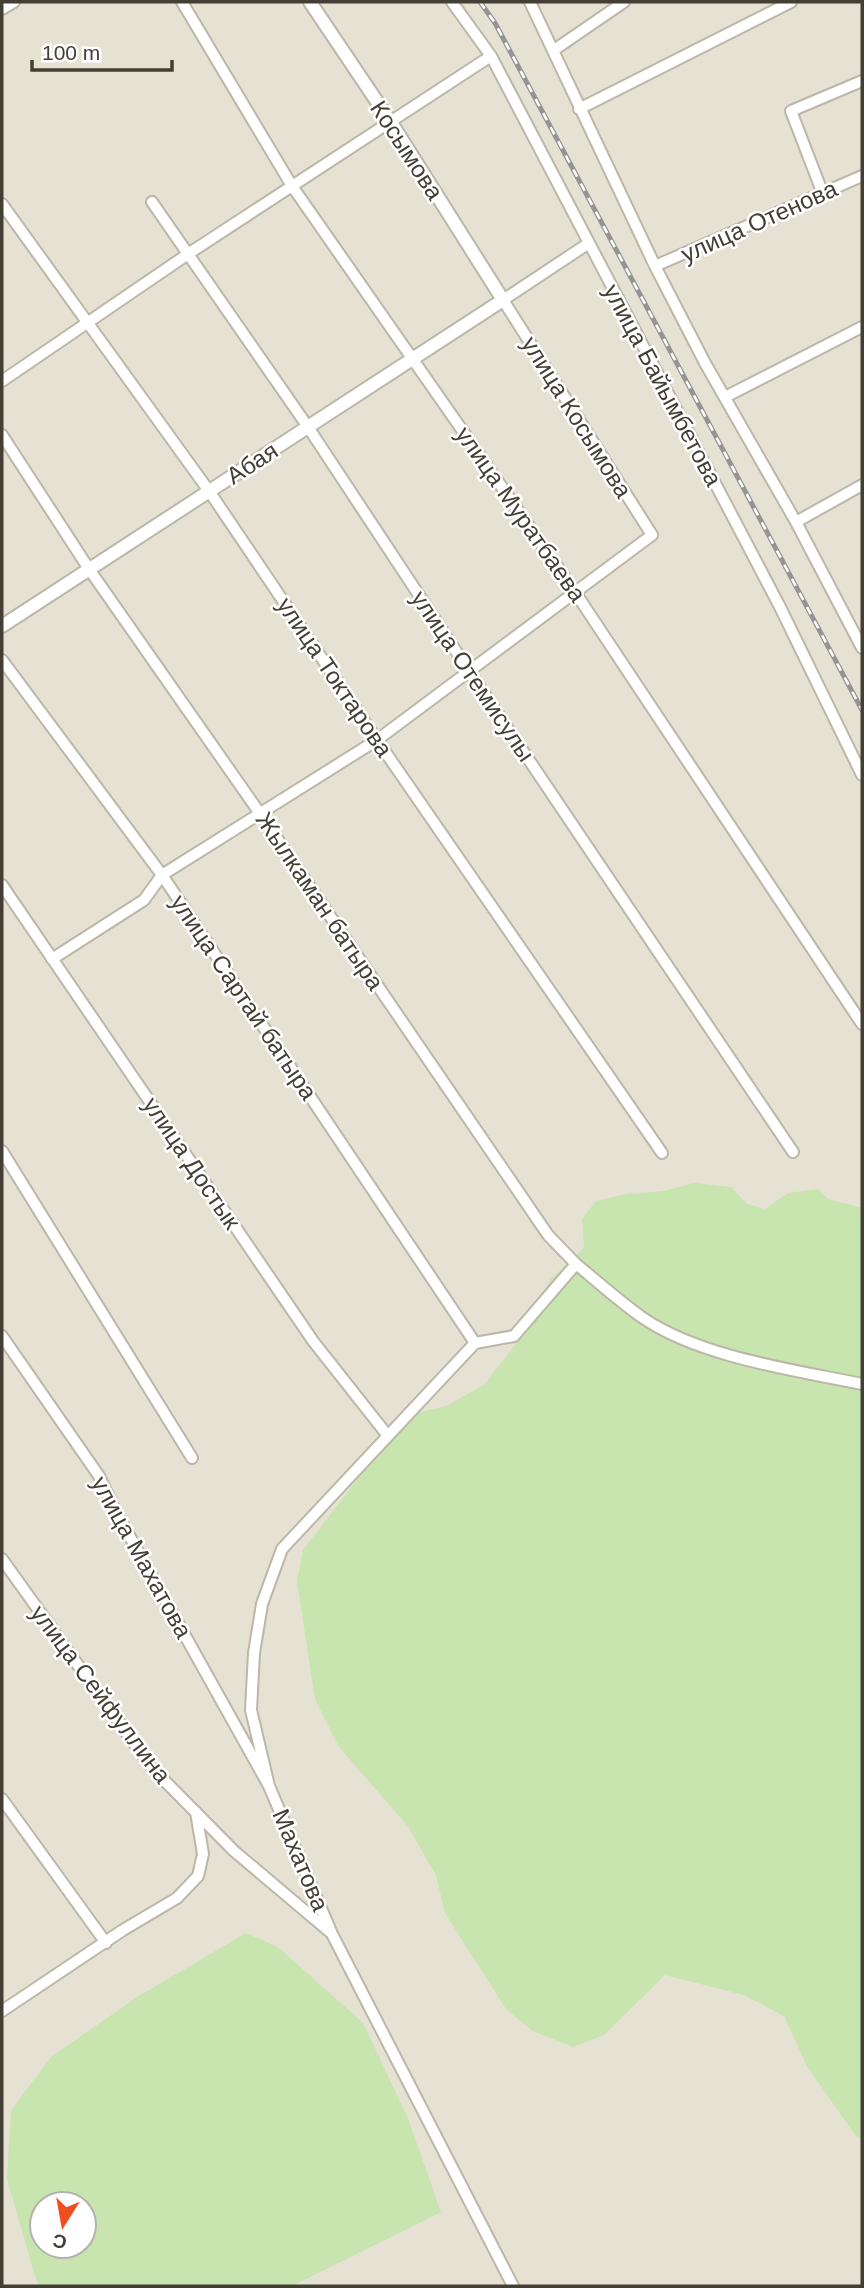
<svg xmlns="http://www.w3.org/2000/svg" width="864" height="2288" font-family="Arial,sans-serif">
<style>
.residential{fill:#e5e1d3;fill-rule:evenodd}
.green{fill:#c8e4af;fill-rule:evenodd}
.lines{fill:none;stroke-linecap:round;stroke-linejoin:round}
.minor-casing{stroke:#bcb7a8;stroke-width:14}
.tertiary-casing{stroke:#bcb7a8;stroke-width:16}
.minor{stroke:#fff;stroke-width:10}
.tertiary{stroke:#fff;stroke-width:12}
.rail-casing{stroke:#949494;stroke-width:5}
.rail{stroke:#fff;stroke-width:2.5;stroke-dasharray:8;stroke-linecap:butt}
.labels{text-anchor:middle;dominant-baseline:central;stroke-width:5;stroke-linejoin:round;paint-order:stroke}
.street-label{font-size:24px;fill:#433f35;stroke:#fff}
</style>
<rect width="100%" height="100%" fill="#f1eee5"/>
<path class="residential" d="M2 2H862V2286H2ZM42 2204H84V2246H42Z"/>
<path class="green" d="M695 1183 731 1187 747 1204 765 1209 788 1193 818 1189 828 1199 862 1208V2139L855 2135 807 2066 784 2016 744 1995 665 1975 604 2035 573 2047 533 2031 506 2009 445 1913 436 1875 407 1825 339 1747 315 1699 297 1581 303 1550 407 1415 446 1406 484 1385 520 1338 550 1280 584 1248 582 1219 596 1201 627 1194 663 1191Z
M246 1933 278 1947 363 2023 407 2116 441 2212 292 2286H38L7 2179 11 2110 52 2056 139 1996ZM42 2204H84V2246H42Z"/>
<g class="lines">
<g class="minor-casing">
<path id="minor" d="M182 2 292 186 575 592 862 1024
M452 2 491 56 780 607 862 775
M530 2 655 266 705 363 796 522 862 648
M2 9 14 2
M554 50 624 2
M579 109 791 2
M823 194 791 111 862 81
M152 202 308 427 469 671 793 1152
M2 204 209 491 377 740 662 1153
M655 266 862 176
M2 381 188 254 491 56
M725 397 862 327
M2 435 89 569 261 815 548 1235 576 1264 514 1336 475 1343 282 1549 262 1604 254 1653 251 1710 269 1786
M796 522 862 485
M2 660 162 875 475 1343
M2 885 313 1341 388 1436
M52 959 144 900 162 875 377 740 652 535 503 300 589 243
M2 1151 192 1458
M576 1264C598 1282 620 1302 643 1318 700 1357 794 1370 862 1384
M2 1336 99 1476 116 1512 269 1786 332 1934 513 2286
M2 1559 151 1767 234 1851 330 1932
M2 1799 106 1943
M2 2011 123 1930 177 1898 198 1876 203 1854 196 1812"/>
</g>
<g class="tertiary-casing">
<path id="tertiary" d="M2 626 503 300 390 121 310 2"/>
</g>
<use href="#minor" class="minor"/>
<use href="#tertiary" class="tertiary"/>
<g class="rail-casing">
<path id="rail" d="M480 2 495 23 862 710"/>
</g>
<use href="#rail" class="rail"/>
</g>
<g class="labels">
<g class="street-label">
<text transform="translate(407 150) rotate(57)">Косымова</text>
<text transform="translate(759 221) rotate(-24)">улица Отенова</text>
<text transform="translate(663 385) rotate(62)">улица Байымбетова</text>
<text transform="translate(577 417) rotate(58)">улица Косымова</text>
<text transform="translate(252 463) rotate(-33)">Абая</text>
<text transform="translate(521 514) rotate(55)">улица Муратбаева</text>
<text transform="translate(473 676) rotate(56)">улица Отемисулы</text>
<text transform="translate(335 677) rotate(56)">улица Токтарова</text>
<text transform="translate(320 901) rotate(56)">Жылкаман батыра</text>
<text transform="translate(244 997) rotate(56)">улица Сартай батыра</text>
<text transform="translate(192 1163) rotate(56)">улица Достык</text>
<text transform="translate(142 1557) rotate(61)">улица Махатова</text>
<text transform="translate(101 1694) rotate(53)">улица Сейфуллина</text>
<text transform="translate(301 1860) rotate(67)">Махатова</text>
</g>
</g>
<rect width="864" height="2288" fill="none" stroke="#433f35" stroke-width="7"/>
<g transform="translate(63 2225) rotate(191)"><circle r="33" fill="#ffffff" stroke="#b4b2ae" stroke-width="2"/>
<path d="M0-5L12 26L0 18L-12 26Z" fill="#ef4e1e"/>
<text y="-10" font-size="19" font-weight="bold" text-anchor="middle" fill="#433f35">С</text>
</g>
<path d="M32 60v10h140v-10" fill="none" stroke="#433f35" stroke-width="3.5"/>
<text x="42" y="60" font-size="21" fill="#433f35" stroke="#ffffff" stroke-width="5" paint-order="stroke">100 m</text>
</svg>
